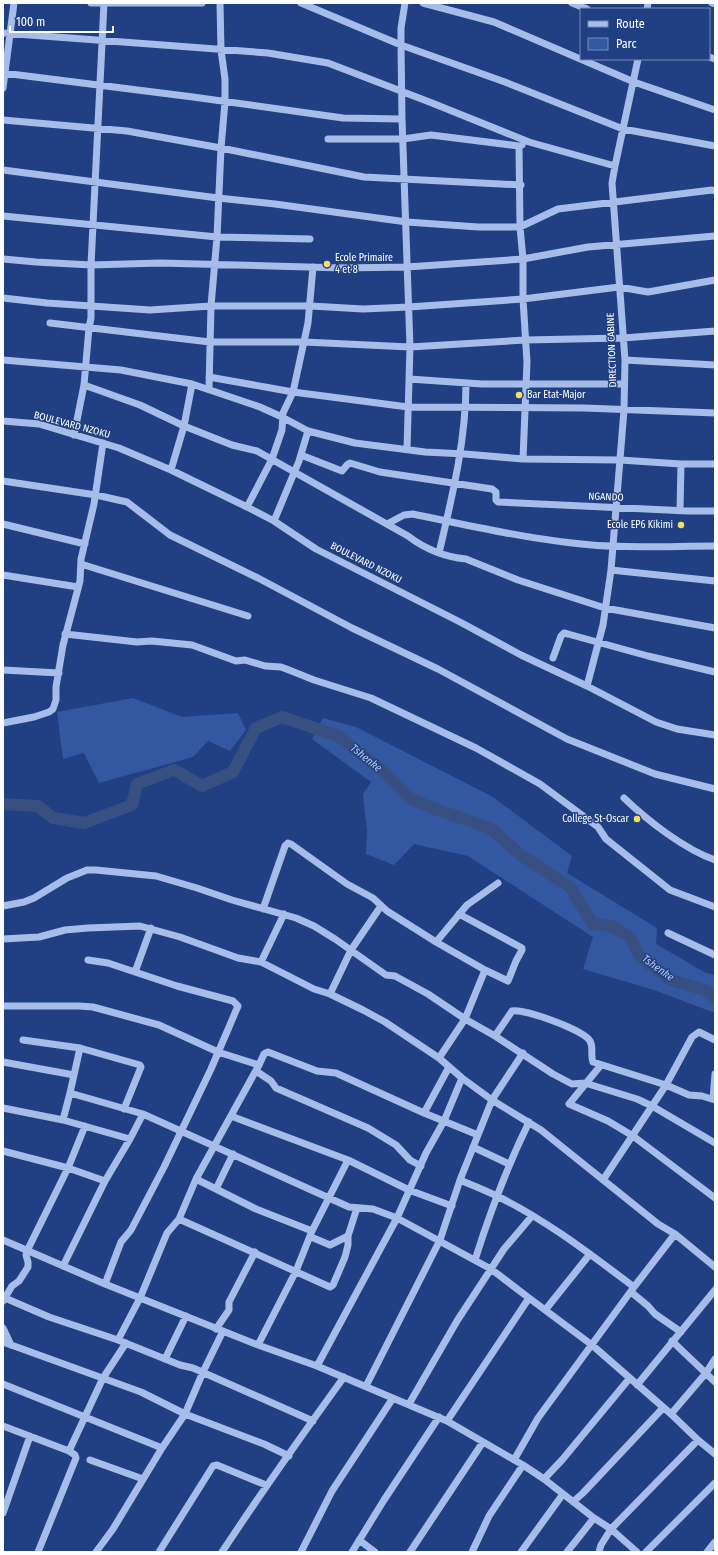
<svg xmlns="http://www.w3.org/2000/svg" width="718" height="1555" font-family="'Fira Sans Condensed',sans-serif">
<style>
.green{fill:#3358a1}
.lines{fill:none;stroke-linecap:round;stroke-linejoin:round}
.river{stroke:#385081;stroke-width:12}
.minor{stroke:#a7bde9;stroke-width:7}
.poi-dot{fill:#f7dd67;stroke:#204083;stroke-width:1.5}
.labels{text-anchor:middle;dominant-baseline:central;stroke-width:3;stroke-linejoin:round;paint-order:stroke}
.poi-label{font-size:10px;fill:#fff;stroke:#204083;text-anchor:start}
.street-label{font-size:10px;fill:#fff;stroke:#204083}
.water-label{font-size:11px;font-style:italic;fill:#b2c8f0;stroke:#204083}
</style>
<rect width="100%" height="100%" fill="#204083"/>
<path class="green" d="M133 698 182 717 238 713 246 730 230 751 208 741 193 757 99 783 84 753 63 759 57 712Z
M323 718 356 727 493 797 572 856 567 873 657 928 656 944 706 973 715 975V1013L654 990 583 969 593 937 468 856 414 844 394 865 366 854 367 832 363 794 371 782 312 739Z"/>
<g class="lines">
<path class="river" d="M3 804 38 806 53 818 84 823 132 805 137 784 174 770 202 786 233 772 256 728 282 717 338 736 382 770 410 798 432 808 490 828 522 856 570 887 593 924 612 926 630 937 641 958 671 980 705 990 715 998"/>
<path class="minor" d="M91 3H202
M301 3 401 45 505 82 623 129 715 146
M405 3 401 28V45L402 119 410 347 407 449
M423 3 494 22 634 82 715 110
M572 3 587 9
M712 3 715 4
M647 9 648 3
M3 33 268 53 328 63 432 103 529 142 615 166
M709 57 715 59
M3 73 193 97 343 118 402 119
M3 88 14 3
M3 120 127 131 221 148 364 177 521 185
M328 139H403L431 135 519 146 522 145
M519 146 520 227 523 259V299L527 362 523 459
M3 170 218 198 275 204 407 222 478 227H520L558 209 712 190 715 191
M3 216 217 237 310 239
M3 259 36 262 91 265 160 263 343 268 407 267 523 259 588 247 715 236
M3 298 47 303 150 310 211 306H311L363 309 409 307 523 299 619 287 648 292 715 280
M50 323 210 342H304L410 347 525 340 623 338 715 331
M3 360 121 370 192 384 260 407 282 417 308 431 355 443 425 452 465 454 523 459 620 460 681 464H715
M625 360 715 365
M209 377 293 392 408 407 584 408 715 413
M409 379 482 384H624
M84 385 140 405 184 426 232 445 257 451 408 536C425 549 445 557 466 559L518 580 605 608 715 628
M209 389 211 306 217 237 221 148 225 102V79L221 50 220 3
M3 421 39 424 119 448 171 470 247 507 274 521 316 549 460 622 521 655 587 686 656 722 677 729 715 735
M74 435 84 385 89 328 91 318V265L104 3
M301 455 342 471 347 465 350 463 380 472 492 489 496 492V500L498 502 688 511H715
M171 470 184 426 192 384
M3 481 96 495 127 502 170 535 258 578 352 628 438 669 567 739 655 774 715 789
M247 507 272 459 282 430 283 413 293 392 308 323 313 267
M680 511 681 464
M274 521 299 461 308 431
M3 524 85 544
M387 524 404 515 413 514C466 525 519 537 572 543 619 549 667 546 715 546
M439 553C452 497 466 441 466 383
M81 564 248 616
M611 570 715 581
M3 575 78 587
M65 634 137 642 152 641 192 645 236 661 245 660 265 666 281 667 289 670 314 680 371 698 476 748 540 784 598 827 606 839 670 890 715 907
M553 658 561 636 564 633 568 634 648 656 715 672
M3 670 59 673
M587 686 603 625 611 570 624 410 625 360 612 183 615 166 638 59
M3 723 34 717 49 712 53 709 56 700V687L63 645 80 581 81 559 94 504 103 443
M624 798C648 821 684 849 715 860
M3 906 24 902 34 898 67 878 87 870H96L156 876 197 888 232 900 296 918 314 926 335 939 386 975 395 976 428 994 465 1019 495 1036 553 1074 572 1084 585 1083 637 1099 652 1106 715 1143
M263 909 285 846 288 843 291 844 347 884 373 898 387 911 436 942 485 970 508 981 516 961 522 950V948L459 914
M668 933 715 955
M3 939 39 937 65 930 88 928 140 926 180 937 238 958 261 962 314 989 330 994 363 1010 385 1022 439 1058 462 1078 492 1100 541 1130 658 1224 675 1234 715 1267
M436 942 467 905 498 883
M88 960 108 963 177 986 233 1001 238 1006 211 1069 164 1167 131 1230 121 1242 105 1284
M261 962 284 914
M135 972 151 928
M330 994 351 950 381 906
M3 1006H79L93 1007 159 1025 218 1052 259 1065 196 1179 179 1219 167 1233 140 1298 118 1340
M495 1036 512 1011C523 1008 584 1030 590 1041 594 1048 590 1055 593 1062L666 1085 689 1095 702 1096 715 1100
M23 1040 80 1048
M439 1058 465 1019 485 970
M3 1062 74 1075
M259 1065 264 1054 268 1052 317 1071 336 1073 424 1113 478 1135
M601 1065 569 1104 608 1121 633 1136 715 1198
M256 1071 271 1081 276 1088 368 1128 396 1145 410 1160 421 1166
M70 1093 143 1114 349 1207 373 1209 397 1218 491 1269 529 1298
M713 1099 715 1074
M3 1108 63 1120 130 1139
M424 1113 449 1067
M231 1116 348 1160 409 1190 452 1206
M63 1120 70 1093 80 1048 140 1065 141 1067 124 1109
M473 1147 509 1164
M3 1151 68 1168 105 1181
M196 1179 256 1209 312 1231
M460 1180C472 1185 485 1190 497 1196 546 1220 590 1254 634 1287
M603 1180 666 1085 692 1037 699 1032 715 1040
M216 1189 233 1154
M179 1219 330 1287 333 1285 345 1257 348 1245V1236L357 1208
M311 1237 330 1245 348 1236
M3 1240 105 1284 258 1345 317 1366 447 1421 523 1465 544 1479 594 1518 611 1529 637 1552
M475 1260C490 1212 507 1167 529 1122
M63 1266 105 1181 130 1139 143 1114
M631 1292 648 1306 655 1314 681 1332
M5 1298 49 1317 118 1340 180 1365 193 1368 313 1421
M3 1301 12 1286 19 1281 28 1267V1262L26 1255 27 1251 68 1168 85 1126
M546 1309 590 1254
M3 1328 11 1345
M216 1329 229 1310V1302L255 1252
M672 1341 715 1382
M3 1342 141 1392 185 1414 264 1444 289 1456
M258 1345 296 1271 312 1231 348 1160
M165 1359 186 1316
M317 1366 397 1218 426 1153 444 1121 462 1078
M3 1384 162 1448
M637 1385 715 1290
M366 1386 440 1240 460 1180 492 1100 523 1053
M409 1404 457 1321 504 1249 532 1216
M671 1414 706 1373 715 1359
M447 1421 529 1298 592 1345 671 1414 698 1440 611 1529 601 1545 599 1552
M3 1426 69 1451 75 1455 76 1458 38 1552
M698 1440 715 1454
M69 1451 103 1378 126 1343
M90 1460 143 1479
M514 1460 538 1418 634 1287 675 1234
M544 1479 562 1460 629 1379
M573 1502 583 1493 663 1408
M3 1513 30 1436
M359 1540 375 1552
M96 1552 113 1529 162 1448 185 1414 203 1372 223 1331
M159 1552 213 1466 217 1465 266 1485
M222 1552C261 1493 302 1435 344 1377
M301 1552 332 1491 393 1398
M352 1552 384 1500 439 1417
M410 1552 483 1442
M472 1552 489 1516 523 1465
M521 1552 563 1494
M567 1552 594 1518
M646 1552 715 1483
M707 1552 715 1542"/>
</g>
<g class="poi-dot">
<circle cx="327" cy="264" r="4"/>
<circle cx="519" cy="395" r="4"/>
<circle cx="681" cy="525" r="4"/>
<circle cx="637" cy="819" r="4"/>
</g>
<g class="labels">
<g class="poi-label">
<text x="335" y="258">Ecole Primaire<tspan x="335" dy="12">4 et 8</tspan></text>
<text x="527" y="395">Bar Etat-Major</text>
<text x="673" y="525" text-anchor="end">Ecole EP6 Kikimi</text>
<text x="629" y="819" text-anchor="end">College St-Oscar</text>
</g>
<g class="street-label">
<text transform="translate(612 350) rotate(-92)">DIRECTION CABINE</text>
<text transform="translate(72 425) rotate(15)">BOULEVARD NZOKU</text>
<text transform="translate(606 497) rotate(2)">NGANDO</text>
<text transform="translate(366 563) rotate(27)">BOULEVARD NZOKU</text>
</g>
<g class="water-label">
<text transform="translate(366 758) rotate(39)">Tshenke</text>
<text transform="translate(658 968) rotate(36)">Tshenke</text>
</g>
</g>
<rect width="718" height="1555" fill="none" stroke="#ffffff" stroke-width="8"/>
<rect x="580" y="8" width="130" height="52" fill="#204083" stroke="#798cb5"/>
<rect x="588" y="21" width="20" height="6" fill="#a7bde9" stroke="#798cb5"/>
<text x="616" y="28" font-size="12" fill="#ffffff">Route</text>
<rect x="588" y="38" width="20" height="12" fill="#3358a1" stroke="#798cb5"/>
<text x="616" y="48" font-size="12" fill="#ffffff">Parc</text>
<path d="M10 26v6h103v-6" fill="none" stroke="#ffffff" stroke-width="2"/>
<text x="16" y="26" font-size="12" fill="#ffffff" stroke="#204083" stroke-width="3" paint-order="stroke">100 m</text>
</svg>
